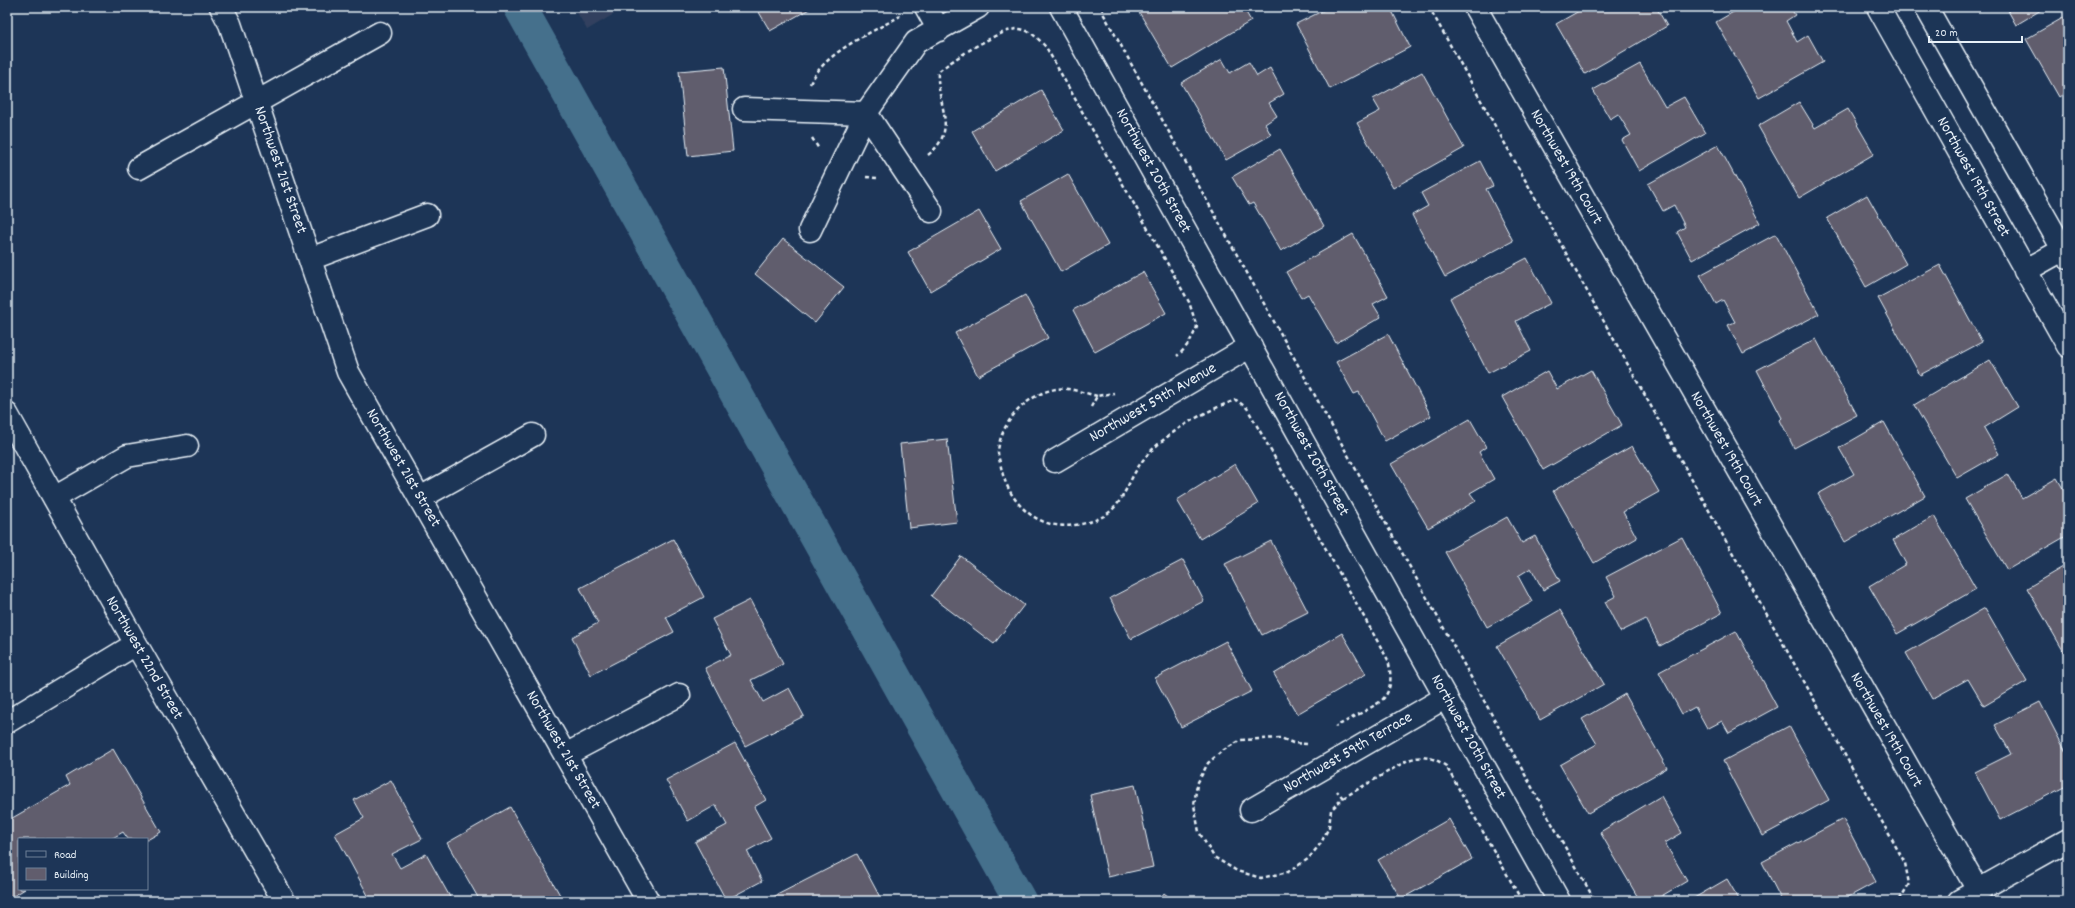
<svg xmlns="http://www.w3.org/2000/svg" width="2075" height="908" font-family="Dekko,sans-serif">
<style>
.built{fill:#31415e}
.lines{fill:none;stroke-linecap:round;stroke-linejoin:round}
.canal{stroke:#45708c;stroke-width:33}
.building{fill:#615d6d;stroke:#e8f1f8}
.minor-casing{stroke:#e8f1f8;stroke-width:25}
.path{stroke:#e8f1f8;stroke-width:2.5;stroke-dasharray:4 3;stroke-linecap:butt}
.minor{stroke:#1d3557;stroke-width:22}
.labels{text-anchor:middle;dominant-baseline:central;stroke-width:3.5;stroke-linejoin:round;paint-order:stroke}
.street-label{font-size:16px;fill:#e8f1f8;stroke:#1d3557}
</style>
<rect width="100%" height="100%" fill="#1d3557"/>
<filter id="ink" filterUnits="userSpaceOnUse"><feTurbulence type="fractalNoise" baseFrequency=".025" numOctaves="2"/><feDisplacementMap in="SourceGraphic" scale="8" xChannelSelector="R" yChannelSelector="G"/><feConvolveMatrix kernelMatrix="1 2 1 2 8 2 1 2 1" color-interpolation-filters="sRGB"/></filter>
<g filter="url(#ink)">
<path class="built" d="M574 7H626L587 30Z"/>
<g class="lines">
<path class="canal" d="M520 7 1020 901"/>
</g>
<path class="building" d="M756 7H813L770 31Z
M1136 7H1243L1251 21 1172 68Z
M1330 7H1390L1410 47 1330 89 1296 24Z
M1586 7H1656L1667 26 1585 74 1556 24Z
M1742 7H1790L1795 15 1786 21 1797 42 1808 35 1823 62 1759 98 1716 22Z
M2006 7H2046L2016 25Z
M2068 15V91L2059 97 2026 39Z
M1222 59 1230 73 1249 62 1257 76 1270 68 1284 94 1269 103 1277 116 1265 124 1271 135 1226 160 1181 83Z
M1640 64 1665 107 1684 97 1705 133 1639 171 1622 140 1631 135 1618 114 1610 119 1593 90Z
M724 67 733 151 688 156 679 71Z
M1422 72 1464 148 1393 188 1357 123 1380 111 1373 99Z
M1041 90 1064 130 995 171 972 131Z
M1799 102 1815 128 1848 109 1874 154 1799 198 1758 126Z
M2068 112V126L2062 116Z
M1718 145 1760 223 1692 260 1677 232 1685 227 1674 205 1663 211 1648 184Z
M1280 149 1324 226 1281 251 1253 203 1249 205 1232 177Z
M1480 161 1493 186 1486 189 1513 241 1445 277 1412 215 1428 206 1421 193Z
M1068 174 1108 245 1061 272 1021 201Z
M1867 195 1906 264 1866 287 1827 218Z
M979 211 1001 249 930 291 908 252Z
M1353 234 1388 296 1373 304 1381 317 1336 343 1308 294 1301 298 1286 272Z
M1776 234 1819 314 1743 354 1728 325 1735 322 1723 300 1716 304 1700 275Z
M783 239 844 287 815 323 755 274Z
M1527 258 1551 303 1516 321 1531 351 1488 373 1450 298Z
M1940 265 1982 342 1920 375 1878 298Z
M1143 272 1166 313 1095 352 1073 310Z
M1025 295 1048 338 978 376 955 333Z
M1388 334 1431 416 1385 441 1359 392 1354 394 1336 362Z
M1816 339 1857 415 1794 448 1780 420 1782 418 1757 370Z
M1990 360 2018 407 1984 428 1999 454 1957 478 1914 405Z
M1591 370 1622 425 1543 470 1502 397 1547 371 1557 389Z
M1470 419 1486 447 1479 452 1494 479 1470 493 1476 501 1428 528 1391 464Z
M1884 422 1925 496 1845 542 1818 494 1854 474 1839 448Z
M947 439 957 522 909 528 900 444Z
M1632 446 1659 492 1623 512 1637 538 1594 563 1553 491Z
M1235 464 1258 504 1200 539 1177 500Z
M2008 474 2022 498 2057 478 2068 497V535L2007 570 1965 499Z
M1934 516 1976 589 1897 634 1869 586 1906 564 1893 540Z
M1507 517 1522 543 1535 536 1560 581 1543 590 1531 568 1518 576 1532 602 1487 627 1445 552Z
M1682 537 1722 613 1660 646 1646 619 1620 632 1605 602 1616 596 1606 577Z
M673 539 704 597 666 617 674 632 591 675 572 637 598 623 580 588Z
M1271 541 1308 612 1262 635 1225 564Z
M961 556 1024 605 994 644 931 596Z
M1183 560 1204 601 1131 639 1110 598Z
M2068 564V659L2027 588Z
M750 600 783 664 751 680 763 702 789 688 804 716 745 746 705 668 731 655 712 619Z
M1985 608 2027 681 1984 706 1968 679 1932 699 1906 653Z
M1560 610 1604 684 1540 720 1497 646Z
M1736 631 1777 707 1729 733 1722 721 1707 729 1695 707 1682 714 1659 672Z
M1342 633 1366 674 1297 714 1274 674Z
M1226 641 1252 691 1181 727 1155 678Z
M1625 694 1667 768 1588 813 1560 765 1597 744 1582 719Z
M2040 702 2068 756V785L2000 820 1975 772 2011 754 1995 725Z
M1789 726 1829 800 1762 836 1723 761Z
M735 743 766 800 754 807 771 838 747 851 762 881 726 900 695 842 727 825 716 805 688 821 666 780Z
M113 749 161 832 147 840 128 839 123 832 111 839H19V889H25L7 900V821L70 785 66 777Z
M391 780 422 839 392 854 400 868 426 854 450 897 443 901H371L335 834 364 818 354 800Z
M1135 785 1153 867 1108 877 1090 795Z
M1661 796 1682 833 1665 843 1687 881 1653 901H1640L1600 832Z
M510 807 560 895 550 901H480L447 843Z
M1449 819 1472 859 1401 899 1378 860Z
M1843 819 1876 882 1841 901H1782L1762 862Z
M857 854 882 901H772L771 898Z
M1727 879 1740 901H1689Z
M1164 893 1174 901H1158Z"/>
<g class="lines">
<g class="minor-casing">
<path id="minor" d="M221 7 230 24 348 372 648 901
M926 7 939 30
M1061 7 1559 901
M1475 7 1978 890
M1878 7 2068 346
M1926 7 2068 258
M744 109 866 113
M866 113 931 211
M139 168 380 33
M810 230 866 113 916 42 978 7
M310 259 427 215
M2025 271 2068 247
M7 414 136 644 284 901
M1055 461 1251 346
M54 498 127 456 187 446
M420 498 533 435
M7 722 136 644
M565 755 679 695
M1251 810 1446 697
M1959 901 2068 840"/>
</g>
<path class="path" d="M1102 7 1103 13 1595 901
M1429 7 1905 863 1909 884 1899 901
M810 84C825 51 870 34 900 16
M812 138 819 149
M928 155C960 130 936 103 938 72 952 60 1001 28 1019 29 1031 30 1038 39 1046 47L1189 302 1197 327C1192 338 1187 348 1177 356
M866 177 877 178
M1097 396C1085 393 1068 387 1056 389 1027 394 1000 422 998 452 998 456 1000 462 1001 467 1008 502 1037 531 1075 525 1132 517 1119 481 1153 449 1175 428 1207 410 1236 400L1247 408 1388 660C1391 672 1393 688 1383 699 1378 705 1344 722 1335 727
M1091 407 1097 396 1114 393
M1307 744 1293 743 1281 738 1241 740 1222 751 1208 763 1197 784 1194 805 1199 832 1214 857 1237 871 1261 878 1288 872 1308 859 1321 843 1329 827 1331 810 1343 798 1337 791
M1343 798 1408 760C1423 755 1433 757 1446 766L1522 901"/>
<use href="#minor" class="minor"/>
</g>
</g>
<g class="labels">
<g class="street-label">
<text transform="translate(1566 167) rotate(60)">Northwest 19th Court</text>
<text transform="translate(280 170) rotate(71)">Northwest 21st Street</text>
<text transform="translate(1153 171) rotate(61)">Northwest 20th Street</text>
<text transform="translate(1973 177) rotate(61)">Northwest 19th Street</text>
<text transform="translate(1153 403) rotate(-30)">Northwest 59th Avenue</text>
<text transform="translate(1726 449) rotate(60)">Northwest 19th Court</text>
<text transform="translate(1311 454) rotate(61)">Northwest 20th Street</text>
<text transform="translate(403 468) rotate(60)">Northwest 21st Street</text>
<text transform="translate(144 658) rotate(60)">Northwest 22nd Street</text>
<text transform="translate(1886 730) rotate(60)">Northwest 19th Court</text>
<text transform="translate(1468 737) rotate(61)">Northwest 20th Street</text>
<text transform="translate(563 750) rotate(60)">Northwest 21st Street</text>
<text transform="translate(1348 753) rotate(-30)">Northwest 59th Terrace</text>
</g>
</g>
<rect width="2075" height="908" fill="none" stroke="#1d3557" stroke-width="24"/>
<rect x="12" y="12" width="2051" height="884" fill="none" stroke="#e8f1f8" stroke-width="1.5" filter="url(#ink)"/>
<rect x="18" y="838" width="130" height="52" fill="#1d3557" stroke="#6e8097"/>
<rect x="26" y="851" width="20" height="6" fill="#1d3557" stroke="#6e8097"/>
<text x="54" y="858" font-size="12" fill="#e8f1f8">Road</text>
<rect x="26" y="868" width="20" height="12" fill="#615d6d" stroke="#6e8097"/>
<text x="54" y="878" font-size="12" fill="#e8f1f8">Building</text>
<path d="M1929 36v6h93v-6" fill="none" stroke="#e8f1f8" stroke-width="2"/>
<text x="1935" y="36" font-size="12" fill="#e8f1f8" stroke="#1d3557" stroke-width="3" paint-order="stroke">20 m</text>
</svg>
